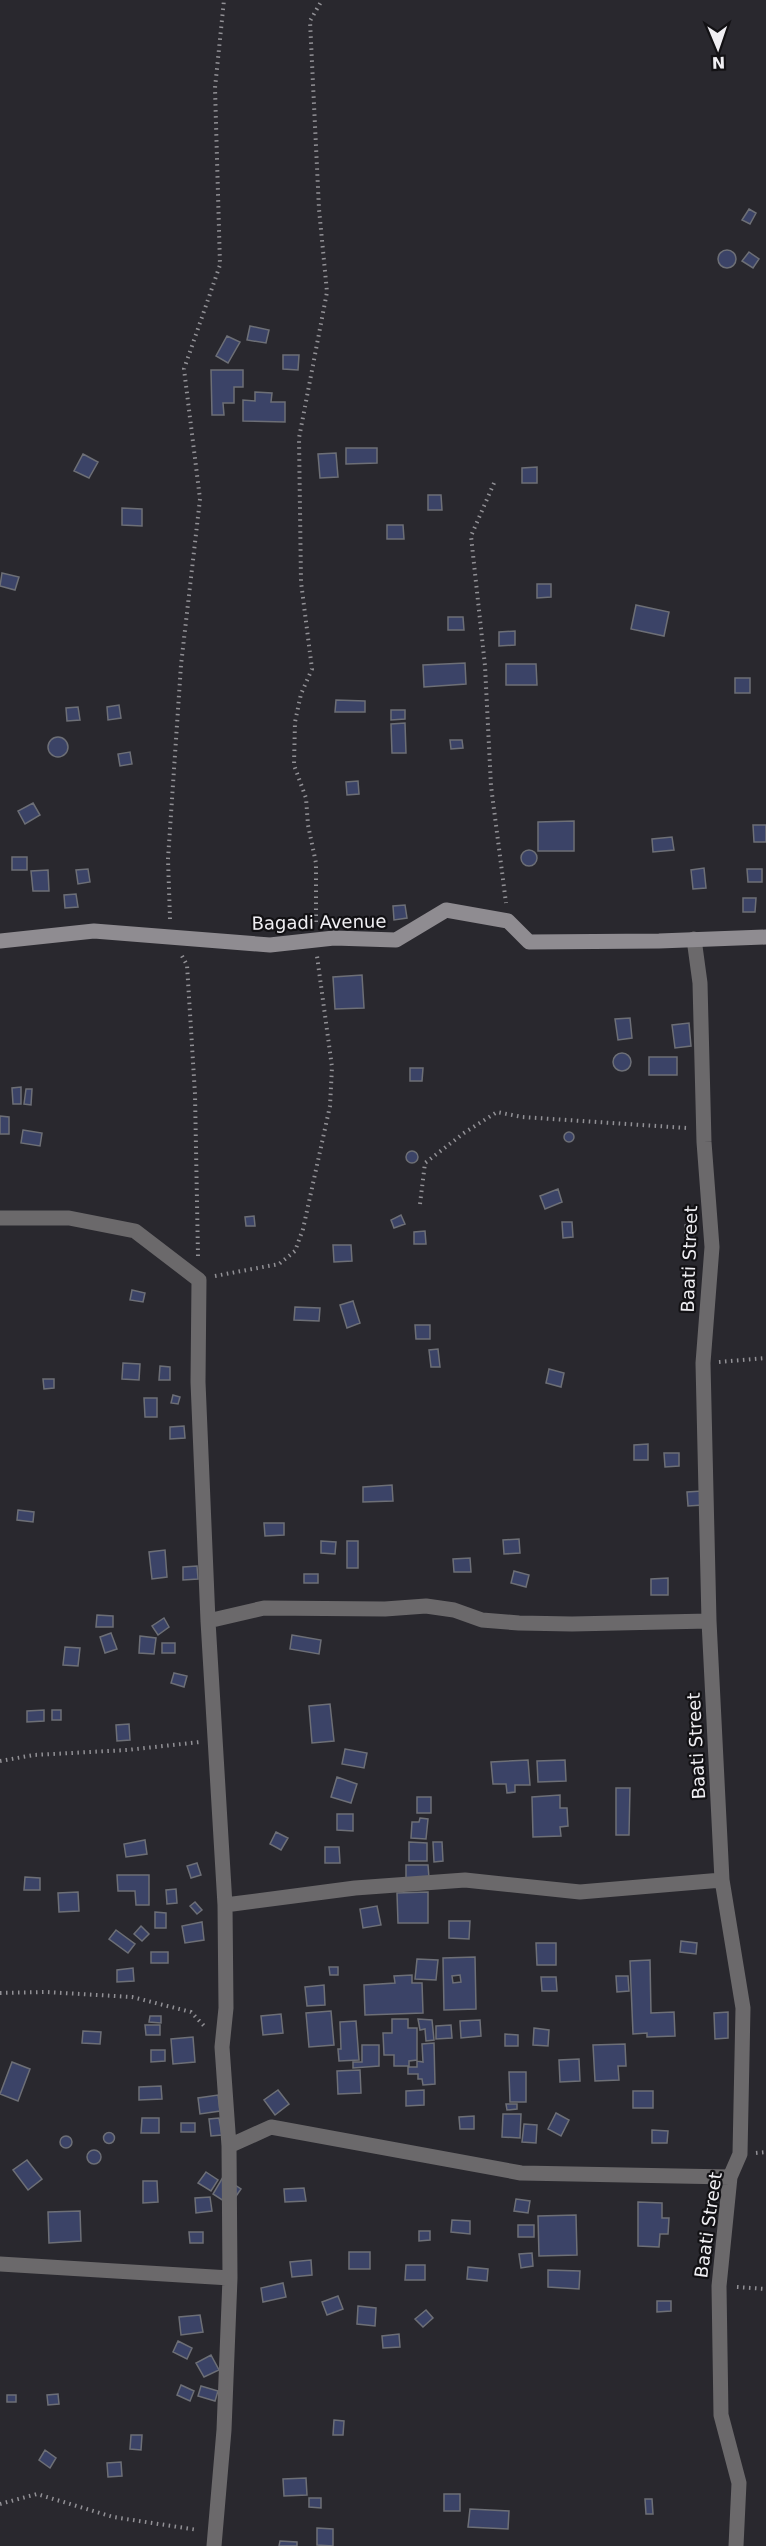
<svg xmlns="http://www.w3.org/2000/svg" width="766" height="2546" font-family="'DejaVu Sans',sans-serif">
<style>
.building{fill:#3b4367;stroke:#6d6f76;stroke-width:1.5;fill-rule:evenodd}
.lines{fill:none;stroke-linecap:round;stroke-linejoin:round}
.path{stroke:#929196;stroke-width:4;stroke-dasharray:1.5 4.5;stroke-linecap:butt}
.street{stroke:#6b696b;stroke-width:15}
.secondary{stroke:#8f8c91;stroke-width:15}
.labels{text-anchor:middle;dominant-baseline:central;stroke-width:4.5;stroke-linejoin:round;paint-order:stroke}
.street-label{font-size:18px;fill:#f0eff3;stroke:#121114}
</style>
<rect width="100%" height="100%" fill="#29282e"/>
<path class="building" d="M749 209 756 213 750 224 742 220Z
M718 259a9 9 0 1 1 18 0a9 9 0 1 1-18 0Z
M749 252 759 259 753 268 742 261Z
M250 326 269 330 266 343 247 340Z
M227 336 240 342 228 363 216 356Z
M283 355H299L298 370 283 369Z
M211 370H243V387H234V403H223L224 415H212Z
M255 392 272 393 271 402H285V422L243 421V400L255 401Z
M346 448H377V463L346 464Z
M336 453 338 477 320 478 318 454Z
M83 454 98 462 89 478 74 471Z
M537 467V483H522V468Z
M428 495H441L442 510H428Z
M122 508 142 509V526L122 525Z
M387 525H403L404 539H387Z
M2 573 19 577 15 590 0 586Z
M537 584H551V597L537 598Z
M636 605 669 612 664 636 631 629Z
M448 617H463L464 630H448Z
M515 631V645L499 646V632Z
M465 663 466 684 424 687 423 665Z
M506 664H536L537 685H506Z
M735 678H750V693H735Z
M336 700 365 701V712H335Z
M119 705 121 718 108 720 107 707Z
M78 707 80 720 67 721 66 708Z
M391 710H405V719L391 720Z
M405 723 406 753H392L391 724Z
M48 747a10 10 0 1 1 20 0a10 10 0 1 1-20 0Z
M450 740H462L463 748 451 749Z
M130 752 132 764 120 766 118 754Z
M358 781 359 794 347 795 346 782Z
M33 803 40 815 25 824 18 811Z
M574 821V851H538V822Z
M753 825H766V842H754Z
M672 837 674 850 653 852 652 839Z
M521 858a8 8 0 1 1 16 0a8 8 0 1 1-16 0Z
M12 857H27V870H12Z
M704 868 706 888 693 889 691 870Z
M88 869 90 882 78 884 76 870Z
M747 869H762V882H748Z
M48 870 49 891H33L31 871Z
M76 894 78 907 65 908 64 895Z
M743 898H756L755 912H743Z
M405 905 407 918 394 920 393 906Z
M362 975 364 1008 335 1009 333 977Z
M630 1018 632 1038 618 1040 615 1019Z
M689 1023 691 1046 675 1048 672 1025Z
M613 1062a9 9 0 1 1 18 0a9 9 0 1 1-18 0Z
M649 1057H677V1075H649Z
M410 1068H423L422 1081H410Z
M21 1087V1104H13L12 1088Z
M26 1089H32L31 1105 24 1104Z
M0 1116 9 1117V1134H0Z
M23 1130 42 1133 40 1146 21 1143Z
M564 1137a5 5 0 1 1 10 0a5 5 0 1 1-10 0Z
M406 1157a6 6 0 1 1 12 0a6 6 0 1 1-12 0Z
M558 1189 562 1202 545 1209 540 1196Z
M401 1215 405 1224 394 1228 391 1220Z
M254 1216 255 1226H246L245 1217Z
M562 1222H572L573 1237 563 1238Z
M694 1224V1240L685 1241V1225Z
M425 1231 426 1244H414V1232Z
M333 1245H351L352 1261 334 1262Z
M132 1290 145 1293 143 1302 130 1300Z
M353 1301 360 1323 347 1328 340 1305Z
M295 1307 320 1308 319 1321 294 1320Z
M415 1325H430V1339H416Z
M438 1349 440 1367H431L429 1350Z
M123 1363 140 1364 139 1380 122 1379Z
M160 1366 170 1367V1380H159Z
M549 1369 564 1373 561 1387 546 1383Z
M43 1379H54V1388L44 1389Z
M173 1395 180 1397 178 1404 171 1403Z
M144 1398H157V1417H145Z
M184 1426 185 1438 170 1439V1427Z
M648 1444V1460H634V1445Z
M664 1453H679V1466L665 1467Z
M392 1485 393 1501 363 1502V1487Z
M702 1491 703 1505 688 1506 687 1492Z
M18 1510 34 1512 33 1522 17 1520Z
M264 1523H284V1535L265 1536Z
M519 1539 520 1553 504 1554 503 1540Z
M321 1541 336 1542 335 1554 321 1553Z
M347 1541H358V1568H347Z
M165 1550 167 1577 152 1579 149 1552Z
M470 1558 471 1572H454L453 1559Z
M197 1566 198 1579 183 1580V1567Z
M514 1571 529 1575 526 1587 511 1583Z
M304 1574H318V1583H304Z
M668 1578V1595H651V1579Z
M97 1615 113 1616V1627H96Z
M164 1618 169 1627 158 1635 152 1626Z
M111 1633 117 1649 105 1653 100 1637Z
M292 1635 321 1640 319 1654 290 1649Z
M140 1636 156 1638 154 1654 139 1653Z
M162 1643H175V1653H162Z
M65 1647 80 1648 78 1666 63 1665Z
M174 1673 187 1676 184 1687 171 1683Z
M330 1704 334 1741 312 1743 309 1706Z
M44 1710V1721L27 1722V1711Z
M52 1710H61V1720H52Z
M129 1724 130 1740 117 1741 116 1725Z
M345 1749 367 1753 364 1768 342 1764Z
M528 1760 530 1785H515V1792L507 1793 506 1784H493L491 1762Z
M565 1760 566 1781 538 1782 537 1761Z
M337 1777 357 1784 351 1803 331 1797Z
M616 1788H630L629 1835H616Z
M560 1795V1808H567L568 1826 560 1827 561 1836 533 1837 532 1797Z
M417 1797H431V1813H417Z
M337 1814H353V1831L337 1830Z
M420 1818 428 1819 426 1839 411 1838 412 1822H419Z
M276 1832 288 1838 281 1850 270 1844Z
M145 1840 147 1854 126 1857 124 1844Z
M409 1842 427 1843V1861H409Z
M433 1842H442L443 1861 434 1862Z
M325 1847H339L340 1863H325Z
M197 1863 201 1875 191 1878 187 1866Z
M406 1865H428L429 1878H406Z
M117 1875H149V1905H136L135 1891H118Z
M25 1877 40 1878V1890H24Z
M176 1889 177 1903 167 1904 166 1890Z
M78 1892 79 1911 59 1912 58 1893Z
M428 1892V1923H398L397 1893Z
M195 1902 202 1910 197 1914 190 1906Z
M377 1906 381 1925 363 1928 360 1909Z
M155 1912 166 1913V1928H155Z
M449 1921H470L469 1939 449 1938Z
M202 1922 204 1940 185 1943 182 1926Z
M141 1926 149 1934 142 1941 134 1934Z
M116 1930 135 1944 128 1953 109 1939Z
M681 1941 697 1943 696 1954 680 1952Z
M536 1943H556V1965H537Z
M151 1952H168V1963H151Z
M475 1957 476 2009 444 2010 443 1958ZM460 1975 461 1982 453 1983 452 1976Z
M417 1959 438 1960 436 1980 415 1979Z
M650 1960 651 2013 674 2012 675 2036 647 2037V2033L633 2034 630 1961Z
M329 1967H338V1975H330Z
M133 1968 134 1981 117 1982V1970Z
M412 1975V1983H422L423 2013 365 2015 364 1985 395 1983 394 1976Z
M616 1976H628L629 1991 617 1992Z
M541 1977H556L557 1991H542Z
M324 1985 325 2005 307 2006 305 1987Z
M331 2011 334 2045 309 2047 306 2013Z
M728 2012V2038L715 2039 714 2013Z
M281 2014 283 2033 263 2035 261 2016Z
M150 2016H161V2023L149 2022Z
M392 2019H408V2028H417V2060L409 2061V2066H394V2055H384L383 2033H392Z
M418 2019 432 2020 434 2040 426 2041 425 2029 420 2030Z
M480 2020 481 2036 461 2038 460 2021Z
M356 2021 359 2060 339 2061 338 2049H341L340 2022Z
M145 2025H160V2035H146Z
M451 2025 452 2038 436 2039V2026Z
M534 2028 549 2030 548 2046 533 2045Z
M83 2031 101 2032 100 2044 82 2043Z
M505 2034 518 2035V2046H505Z
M193 2037 195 2062 173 2064 171 2039Z
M434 2043 435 2084 423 2085 422 2079H418V2074H408V2067H417V2061L423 2062 422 2044Z
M625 2044 626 2066H618L619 2080 595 2081 593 2045Z
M362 2045H379V2066L353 2068V2062H362Z
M151 2050H165V2061L151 2062Z
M579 2059 580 2081 560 2082 559 2060Z
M12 2062 30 2069 18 2101 0 2094Z
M360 2070 361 2093 338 2094 337 2071Z
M509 2072H526V2102H510Z
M161 2086 162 2099 139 2100V2087Z
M278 2090 289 2104 275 2115 264 2100Z
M424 2090V2105L406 2106V2091Z
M633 2091H653V2108H633Z
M218 2095 220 2111 200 2114 198 2098Z
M506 2104H517V2109L507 2110Z
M556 2113 569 2120 561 2136 548 2129Z
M503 2114H521L520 2138 502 2137Z
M474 2116V2129H460L459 2117Z
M142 2118H159V2133H141Z
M219 2118 222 2135 211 2136 209 2119Z
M181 2123H195V2132H181Z
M524 2124 537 2125 536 2143 522 2142Z
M652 2130 668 2131 667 2143H652Z
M103.5 2138a5.5 5.5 0 1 1 11 0a5.5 5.5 0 1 1-11 0Z
M60 2142a6 6 0 1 1 12 0a6 6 0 1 1-12 0Z
M87 2157a7 7 0 1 1 14 0a7 7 0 1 1-14 0Z
M27 2160 42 2179 28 2190 13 2170Z
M206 2172 218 2180 211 2191 198 2183Z
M223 2177 241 2189 230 2205 213 2194Z
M143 2181H157L158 2202 143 2203Z
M304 2188 306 2201 285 2202 284 2189Z
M210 2197 212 2211 196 2213 195 2198Z
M516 2199 530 2201 528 2213 514 2211Z
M638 2202 662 2203V2218H669L668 2234H660L659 2247 638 2246Z
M80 2211 81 2241 49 2243 48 2212Z
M576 2215 577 2255 539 2256 538 2216Z
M452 2220 470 2221V2234L451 2232Z
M518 2225H534V2237H518Z
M419 2231H430V2240L419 2241Z
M189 2232H203V2243H190Z
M349 2252H370V2269H349Z
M532 2253 533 2266 521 2268 519 2254Z
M311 2260 312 2275 292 2277 290 2262Z
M406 2265H425V2280H405Z
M468 2267 488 2269 487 2281 467 2279Z
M548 2270 580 2271 579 2289 548 2287Z
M283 2283 286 2297 263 2302 261 2288Z
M338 2296 343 2309 327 2315 322 2302Z
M657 2301H671V2311L657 2312Z
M358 2306 376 2308 375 2326 357 2324Z
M426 2310 433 2318 423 2327 415 2319Z
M200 2315 203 2332 181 2335 179 2317Z
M399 2334 400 2347 383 2348 382 2336Z
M178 2341 192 2348 187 2359 173 2352Z
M211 2355 219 2370 204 2377 196 2363Z
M181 2385 194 2391 190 2401 177 2395Z
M201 2386 218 2391 215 2401 198 2396Z
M58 2394 59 2404 48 2405 47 2395Z
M7 2395H16V2402H7Z
M334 2420 344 2421 343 2435H333Z
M131 2435H142L141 2450 130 2449Z
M45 2450 56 2458 50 2468 39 2460Z
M121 2462 122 2476 108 2477 107 2463Z
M306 2478 307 2495 284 2496 283 2479Z
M444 2494H460V2511H444Z
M309 2498H321V2508L309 2507Z
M645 2499H652L653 2514H646Z
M470 2509 509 2511 508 2529 468 2527Z
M317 2528 333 2529V2546L317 2545Z
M280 2541 297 2542V2546H279Z"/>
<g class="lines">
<path class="path" d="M494 483 471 536 485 666 491 786 506 903
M170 919 168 859 181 665 200 499 184 369 220 265 215 88 224 0
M316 922V863L308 825 306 798 294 765 295 722 301 694 312 669 301 582 299 438 327 292 319 209 310 21 322 0
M182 956 187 965 195 1094 198 1256
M420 1204 425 1163 464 1133 497 1112 522 1117 687 1128
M215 1276 279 1264 295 1251 303 1229 330 1106 332 1067 317 956
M719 1362 766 1358
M0 1761 34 1755 127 1750 200 1742
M0 1993 46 1992 132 1997 191 2012 206 2028
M756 2153 766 2152
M737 2287 766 2289
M0 2504 37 2494 113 2517 198 2530"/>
<path class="street" d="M694 939 700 983 704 1142 712 1247 703 1363 709 1621 722 1880 743 2008 740 2154 730 2177 719 2286 721 2415 739 2483 736 2546
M0 1218H69L135 1231 199 1280 198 1382 208 1621 225 1905 226 2008 222 2047 229 2146 230 2278 224 2430 214 2546
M208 1621 264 1608 385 1609 426 1606 454 1610 482 1620 519 1623 572 1624 709 1621
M225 1905 355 1888 465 1880 580 1892 722 1880
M229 2146 271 2127 521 2173 730 2177
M0 2264 230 2278"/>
<path class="secondary" d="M0 941 94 931 270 945 334 938 396 940 446 910 508 921 529 942 659 941 766 937"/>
</g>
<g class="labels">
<g class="street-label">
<text transform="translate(319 922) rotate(-1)">Bagadi Avenue</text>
<text transform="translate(689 1259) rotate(-88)">Baati Street</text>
<text transform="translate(696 1746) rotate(-93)">Baati Street</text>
<text transform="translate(708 2225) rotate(-82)">Baati Street</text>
</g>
</g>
<g transform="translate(718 48) rotate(178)" stroke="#121114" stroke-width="4.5" paint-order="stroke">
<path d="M0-4.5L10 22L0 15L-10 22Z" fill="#f0eff3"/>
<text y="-9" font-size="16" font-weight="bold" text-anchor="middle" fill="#f0eff3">N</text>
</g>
</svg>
